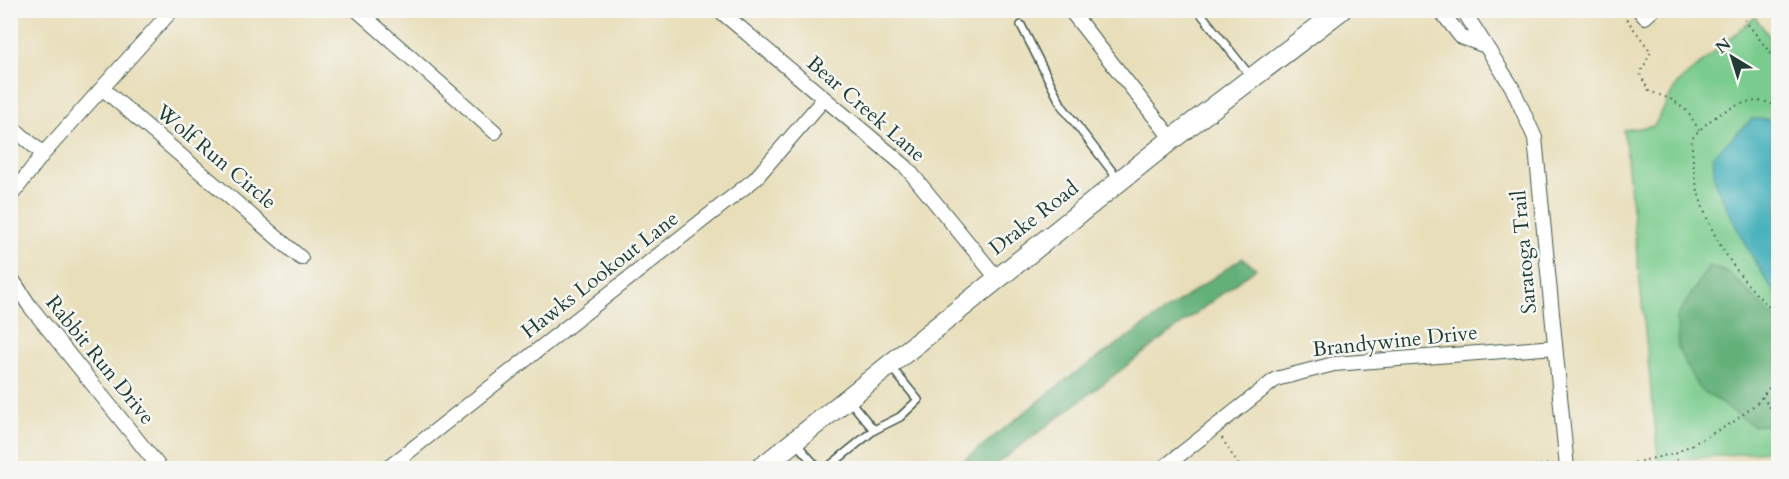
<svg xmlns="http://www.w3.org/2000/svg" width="1789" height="479" font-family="Cardo,serif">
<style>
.green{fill:#7acc8e;stroke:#4c8461;stroke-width:1.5}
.forest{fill:#63b079;stroke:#417656;stroke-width:1.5}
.water{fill:#3cadb8;stroke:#2e7576;stroke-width:1.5}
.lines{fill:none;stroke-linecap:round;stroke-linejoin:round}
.lane-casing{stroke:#3d5548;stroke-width:10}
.street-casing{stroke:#3d5548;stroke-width:16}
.secondary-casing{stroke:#3d5548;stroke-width:22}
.path{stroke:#3d5548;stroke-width:2;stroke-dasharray:1.5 4.5;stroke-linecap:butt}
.lane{stroke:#fff;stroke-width:7}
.street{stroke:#fff;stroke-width:14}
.secondary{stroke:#fff;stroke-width:20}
.labels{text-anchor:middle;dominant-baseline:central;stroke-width:5;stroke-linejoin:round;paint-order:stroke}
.street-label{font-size:21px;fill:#1f3d34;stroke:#f6f6f2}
</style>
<rect width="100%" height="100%" fill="#f6f6f2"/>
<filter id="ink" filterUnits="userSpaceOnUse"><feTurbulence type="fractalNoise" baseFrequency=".0167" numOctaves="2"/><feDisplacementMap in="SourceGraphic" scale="12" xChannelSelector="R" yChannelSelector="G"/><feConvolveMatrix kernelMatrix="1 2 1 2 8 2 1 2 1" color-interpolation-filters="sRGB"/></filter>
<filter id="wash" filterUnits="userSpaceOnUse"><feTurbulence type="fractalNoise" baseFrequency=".008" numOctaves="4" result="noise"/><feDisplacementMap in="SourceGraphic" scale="24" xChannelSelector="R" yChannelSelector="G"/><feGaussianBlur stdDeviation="1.35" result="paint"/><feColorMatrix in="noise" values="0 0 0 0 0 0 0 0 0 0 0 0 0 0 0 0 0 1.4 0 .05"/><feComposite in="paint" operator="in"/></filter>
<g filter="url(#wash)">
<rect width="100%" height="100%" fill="#e8deb9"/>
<path class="green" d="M1755 17 1778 48V455L1777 450 1687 459 1659 465 1624 130 1654 126 1677 84Z"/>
<path class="forest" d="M1242 258 1256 268 991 468H954L1067 379Z
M1709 266 1730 274 1778 321V423L1754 426 1698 387 1678 349 1677 317Z"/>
<path class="water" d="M1752 119 1778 120V299L1746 246 1715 183 1713 156Z"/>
</g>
<g filter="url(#ink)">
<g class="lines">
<g class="lane-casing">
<path id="lane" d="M1198 10 1252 78
M1021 25 1062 106 1118 179
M874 430 900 417 918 400 891 367
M795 442 818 468
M827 468 874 430 849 400"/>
</g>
<g class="street-casing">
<path id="street" d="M357 10 495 132
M719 10 906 167 997 278
M1070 10 1172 139
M1440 10 1461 37 1483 45
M1463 10 1512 87 1535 138 1567 468
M1639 10 1645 17 1653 10
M103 89 301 258
M10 125 43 154
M10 197 43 154 172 10
M10 276 29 305 160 468
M388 468 755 179 823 100
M1163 468 1276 379 1334 364 1555 347"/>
</g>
<g class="secondary-casing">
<path id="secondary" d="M761 468 1172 139 1341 10"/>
</g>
<path class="path" d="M1737 10 1778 63
M1626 11 1622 13 1651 52 1640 74 1649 91 1673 100 1688 112 1699 130
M1778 106C1773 105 1766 101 1760 101 1734 101 1706 120 1691 140 1693 154 1693 169 1696 182 1706 233 1740 282 1778 315
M1762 397 1778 417
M1222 438 1240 468
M1676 453 1678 468
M1457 468 1470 466 1474 468
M1498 468 1554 464
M1581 468 1616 467 1676 453 1732 423 1757 403 1778 377"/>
<use href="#lane" class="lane"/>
<use href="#street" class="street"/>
<use href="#secondary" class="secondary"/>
</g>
</g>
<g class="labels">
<g class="street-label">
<text transform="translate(866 109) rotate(41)">Bear Creek Lane</text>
<text transform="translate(216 157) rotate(40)">Wolf Run Circle</text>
<text transform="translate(1034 218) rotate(-38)">Drake Road</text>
<text transform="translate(1524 252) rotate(-95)">Saratoga Trail</text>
<text transform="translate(600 275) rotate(-38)">Hawks Lookout Lane</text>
<text transform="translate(1395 341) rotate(-6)">Brandywine Drive</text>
<text transform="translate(100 360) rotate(51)">Rabbit Run Drive</text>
</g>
</g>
<rect width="1789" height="479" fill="none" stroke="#f6f6f2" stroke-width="36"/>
<g transform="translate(1732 57) rotate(322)" stroke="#f6f6f2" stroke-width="4.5" paint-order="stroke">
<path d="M0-4.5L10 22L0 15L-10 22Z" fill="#1f3d34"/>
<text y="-9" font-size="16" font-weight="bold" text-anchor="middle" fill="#1f3d34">N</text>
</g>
</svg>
